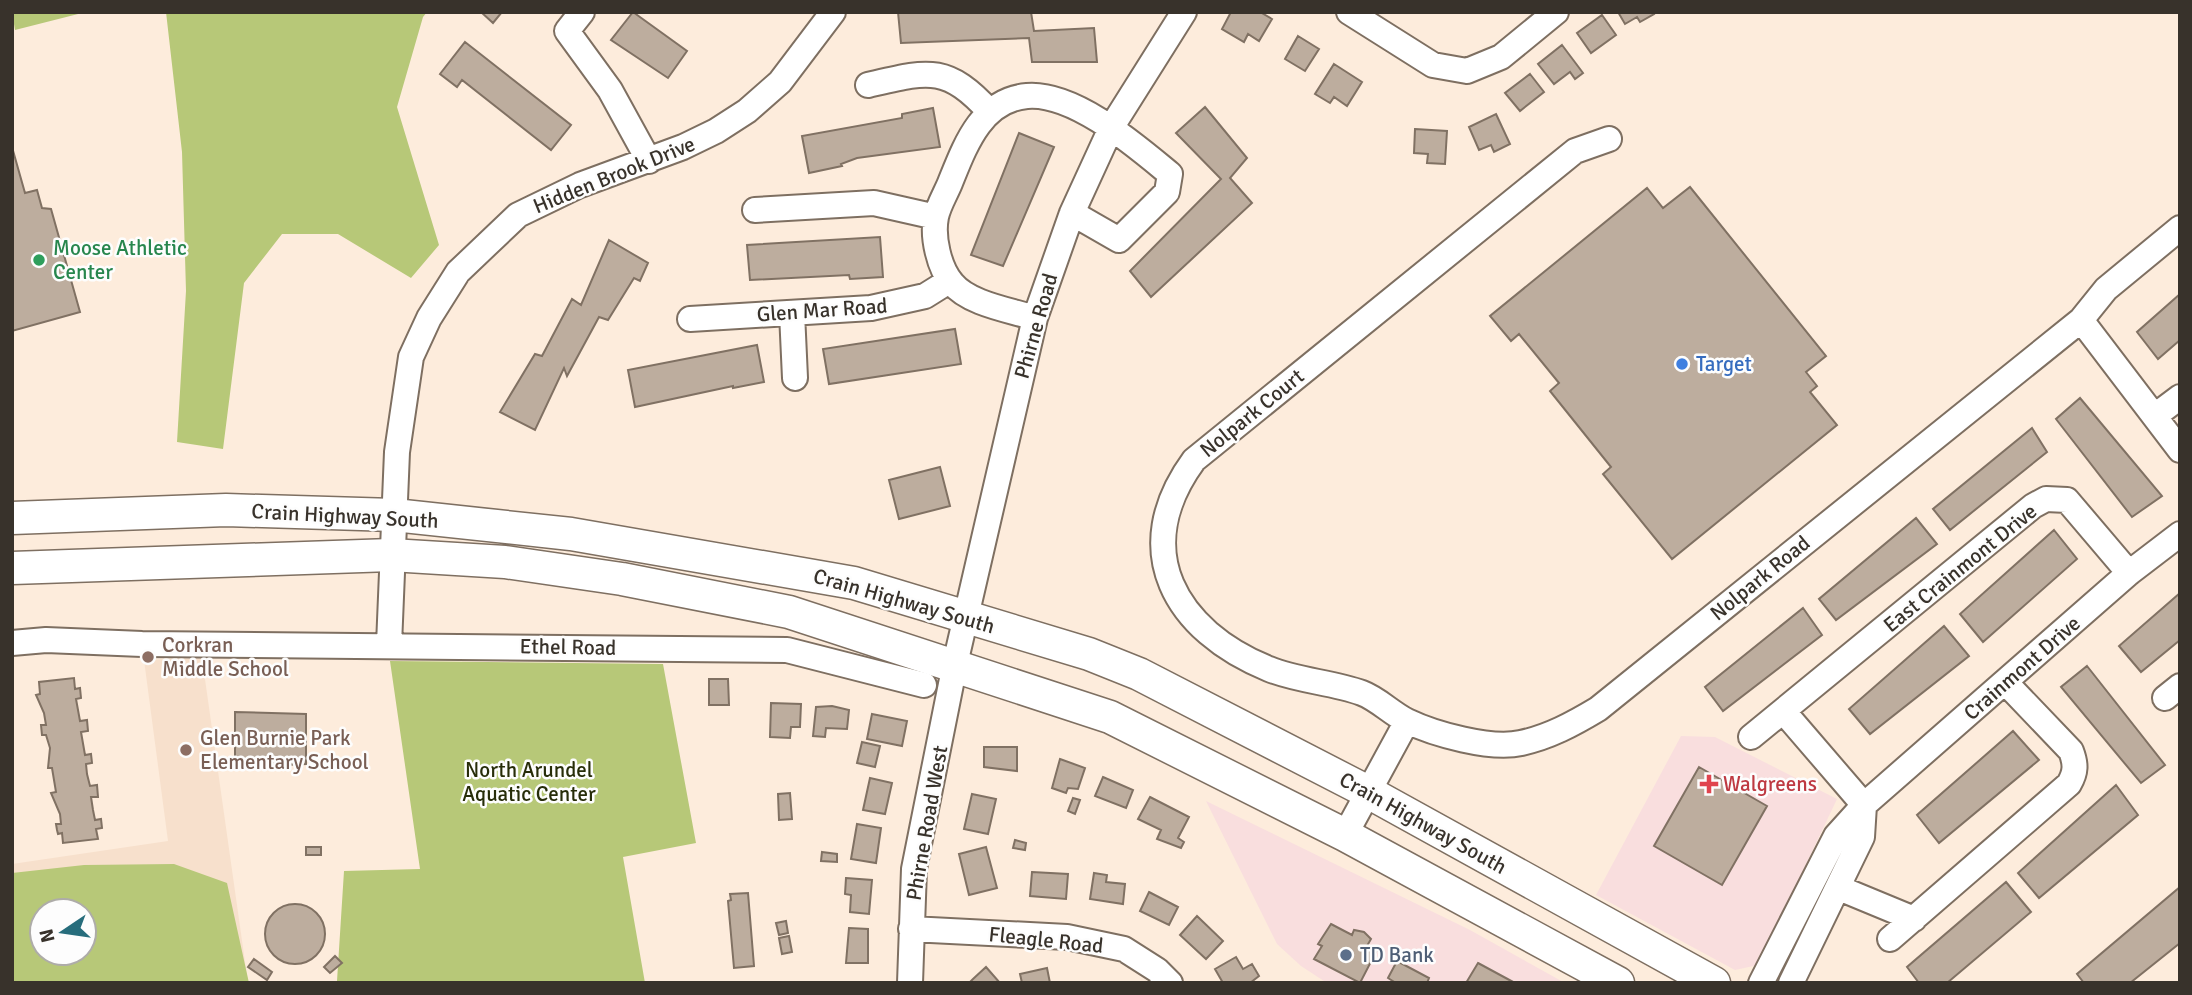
<svg xmlns="http://www.w3.org/2000/svg" width="2192" height="995" font-family="Signika,sans-serif">
<style>
.commercial{fill:#f9dede}
.built{fill:#f7e0cc;fill-rule:evenodd}
.green{fill:#b7c878;fill-rule:evenodd}
.building{fill:#bdad9e;stroke:#807163;stroke-width:2}
.lines{fill:none;stroke-linecap:round;stroke-linejoin:round}
.minor-casing{stroke:#7e6f61;stroke-width:28}
.major-casing{stroke:#7e6f61;stroke-width:35}
.minor{stroke:#fff;stroke-width:24}
.major{stroke:#fff;stroke-width:32}
.leisure-dot{fill:#2e9e5b;stroke:#fdfdfd;stroke-width:2.5}
.shop-dot{fill:#3f7fe0;stroke:#fdfdfd;stroke-width:2.5}
.education-dot{fill:#8d6e63;stroke:#fdfdfd;stroke-width:2.5}
.health-dot{fill:#e0444e;stroke:#fdfdfd;stroke-width:2.5}
.service-dot{fill:#5c6f8a;stroke:#fdfdfd;stroke-width:2.5}
.labels{text-anchor:middle;dominant-baseline:central;stroke-width:5;stroke-linejoin:round;paint-order:stroke}
.street-label{font-size:21px;fill:#38322b;stroke:#fdfdfd}
.leisure-label{font-size:21px;fill:#27864d;stroke:#fdfdfd;text-anchor:start}
.shop-label{font-size:21px;fill:#366cbe;stroke:#fdfdfd;text-anchor:start}
.education-label{font-size:21px;fill:#785e54;stroke:#fdfdfd;text-anchor:start}
.park-label{font-size:21px;fill:#272d09;stroke:#fdfdfd}
.health-label{font-size:21px;fill:#be3a42;stroke:#fdfdfd;text-anchor:start}
.service-label{font-size:21px;fill:#4e5e75;stroke:#fdfdfd;text-anchor:start}
</style>
<rect width="100%" height="100%" fill="#fdecdc"/>
<path class="commercial" d="M1681 736 1715 737 1837 799 1758 965 1735 970 1596 895Z
M1206 801 1470 930 1565 983H1327L1301 966 1277 944Z"/>
<path class="built" d="M202 658 248 983H12V864L168 841 144 660ZM42 911H84V953H42Z"/>
<path class="green" d="M12 12H86L15 30Z
M166 12H427L423 17 397 107 439 245 411 278 338 234H282L244 283 223 449 177 442 186 291 182 152Z
M390 661 663 664 696 843 623 857 645 983H325L337 981 344 871 420 869Z
M174 864 227 883 249 983H12V873L84 865ZM84 911V953H42V911Z"/>
<path class="building" d="M481 12H502L493 23Z
M633 12 687 51 668 78 611 40Z
M898 12H1031L1034 31 1094 28 1097 62H1032L1029 38 901 43Z
M1231 12H1260L1272 19 1259 41 1248 34 1244 42 1222 29Z
M1618 12H1653L1654 14 1640 22 1637 17 1625 24Z
M1602 15 1616 35 1591 53 1577 33Z
M1298 36 1319 49 1305 71 1285 59Z
M465 42 571 125 551 150 462 80 457 87 440 74Z
M1562 45 1583 73 1575 79 1570 72 1554 84 1538 64Z
M1334 64 1362 82 1347 106 1334 97 1330 103 1315 94Z
M1530 74 1544 92 1520 111 1505 93Z
M1205 107 1247 158 1230 178 1252 203 1151 297 1130 271 1221 179 1176 133Z
M933 108 940 147 857 158 841 164 842 166 809 173 802 136 902 118V114Z
M1496 114 1510 144 1494 152 1491 145 1479 150 1469 127Z
M1415 129 1447 131 1445 164 1427 163 1428 154 1414 153Z
M1019 133 1054 147 1003 266 971 255Z
M12 147 25 193 37 190 42 208 51 209 80 312 12 331Z
M1690 187 1826 356 1806 372 1817 386 1810 392 1837 425 1672 559 1603 474 1611 467 1550 391 1559 383 1519 334 1511 341 1490 316 1647 188 1663 208Z
M880 237 883 277 850 279 849 275 750 280 747 245Z
M609 240 648 263 640 281 634 278 608 320 599 317 567 376 564 368 535 430 500 412 535 354 542 356 572 299 581 305Z
M2180 294V340L2158 359 2137 332Z
M955 329 961 364 829 384 823 349Z
M757 345 764 382 733 388V386L635 407 628 370Z
M2080 398 2162 496 2132 517 2056 419Z
M2032 428 2047 452 1950 530 1933 509Z
M940 467 950 506 899 519 889 480Z
M1916 518 1937 544 1836 620 1819 599Z
M2054 530 2077 559 1983 642 1960 614Z
M2180 593V640L2141 672 2119 646Z
M1803 608 1822 635 1723 711 1705 687Z
M1944 626 1969 656 1870 734 1849 709Z
M2087 666 2165 765 2141 783 2061 687Z
M74 678 75 689 80 688 81 698 76 699 80 721 87 720 88 731 81 732 85 755 91 754 92 763 86 764 87 774 90 786 97 785 98 797H91L93 810 95 820 101 819 102 828 96 829 98 839 63 843 62 833 58 834 57 830 56 824H61L60 814 51 793 56 792 52 768H48L50 748 46 735H42L41 725H46L44 713 36 695 40 694 39 682Z
M709 679H728L729 705H709Z
M771 703 801 704 800 727H791L790 738 770 737Z
M832 706 849 710 847 729 826 728 825 737 813 736 816 707Z
M235 712 306 714V764L235 767Z
M872 714 907 721 902 746 867 739Z
M2013 731 2039 760 1939 843 1917 815Z
M862 742 880 746 875 767 857 763Z
M984 747H1017V771L984 767Z
M1060 759 1085 768 1078 789 1068 788 1066 793 1052 788Z
M1699 767 1767 806 1722 885 1654 846Z
M1103 777 1133 790 1126 808 1095 796Z
M870 778 892 783 885 814 863 810Z
M2116 785 2138 815 2039 898 2018 873Z
M790 793 792 819 779 820 778 794Z
M972 794 996 799 988 834 964 829Z
M1150 797 1189 817 1178 838 1184 842 1181 848 1157 839 1161 830 1138 819Z
M1073 798 1080 800 1075 814 1068 811Z
M857 824 881 828 876 863 851 859Z
M1015 840 1026 843 1025 850 1013 848Z
M306 847H321V855H306Z
M986 847 997 888 969 895 959 854Z
M822 852 837 854V862L821 861Z
M1032 872 1068 874 1066 899 1030 896Z
M1094 873 1107 875 1106 882 1125 884 1123 904 1090 899Z
M846 878 872 880 869 914 850 912 851 895 845 894Z
M2006 882 2031 912 1947 983H1919L1907 967Z
M2180 887V943L2130 983H2084L2077 974Z
M1149 892 1178 907 1169 925 1140 911Z
M748 893 754 966 734 968 728 901 731 900 730 894Z
M265 934a30 30 0 1 1 60 0a30 30 0 1 1-60 0Z
M1197 916 1223 941 1206 959 1180 935Z
M786 921 788 933 779 935 776 923Z
M1331 924 1352 935 1354 930 1364 932 1371 939 1367 946 1377 950 1360 983 1314 959 1322 946 1318 944Z
M849 928 868 929V963H846Z
M789 936 792 952 782 954 779 938Z
M335 956 342 963 330 973 324 967Z
M1236 957 1243 969 1252 964 1259 976 1250 983H1223L1215 969Z
M254 959 272 972 267 980 248 967Z
M1397 961 1429 978 1427 983H1396L1388 978Z
M1478 963 1515 983H1466Z
M986 967 1000 983H969L973 979Z
M1047 968 1050 983H1022L1020 974Z"/>
<g class="lines">
<g class="minor-casing">
<path id="minor" d="M582 12 567 31 610 90 649 161
M1349 12 1433 65 1467 71 1501 57 1556 12
M868 85C928 71 946 64 990 112
M1609 139 1575 151 1194 460C1128 550 1175 631 1269 669 1298 681 1332 682 1362 693 1378 699 1391 713 1407 721 1434 734 1491 750 1521 743 1549 737 1573 724 1598 709L2081 320 2106 289 2180 228
M755 210 874 203 936 217
M792 313 795 378
M1035 318C1010 310 969 304 952 283 939 268 932 237 936 217 938 206 946 193 950 183 965 146 981 100 1027 96 1074 92 1136 146 1170 174L1167 192 1119 240 1072 213
M690 319 871 308 925 296 949 281
M2081 320 2180 450
M2156 415 2180 397
M12 643 46 640 142 644 787 650 924 685
M389 645 397 452 411 357 429 318 458 272 518 215 580 185 683 147 716 131 747 111 780 82 833 12
M2165 698 2180 686
M1784 712 1864 805
M1751 737 2033 506 2046 499 2067 500 2129 573
M1345 835 1407 721
M1839 888 1914 919
M911 929 1067 937 1124 949 1157 970 1170 983
M1890 939 2069 784C2076 772 2076 764 2071 751L2006 683
M910 983 914 869 955 664 1035 318 1072 213 1111 128 1184 12
M1761 983 1836 836 1864 805 2129 573 2180 534
M1791 983 1862 837 1864 805"/>
</g>
<g class="major-casing">
<path id="major" d="M12 518 226 510 394 515 571 534 854 583 1089 654 1139 674 1368 792 1714 983
M12 568 391 555 505 562 622 579 789 612 1110 717 1345 835 1618 983"/>
</g>
<use href="#minor" class="minor"/>
<use href="#major" class="major"/>
</g>
<circle class="leisure-dot" cx="39" cy="260" r="7"/>
<circle class="shop-dot" cx="1682" cy="364" r="7"/>
<g class="education-dot">
<circle cx="148" cy="657" r="7"/>
<circle cx="186" cy="750" r="7"/>
</g>
<path class="health-dot" d="M1705.5 773.5h7v7h7v7h-7v7h-7v-7h-7v-7h7z"/>
<circle class="service-dot" cx="1346" cy="955" r="7"/>
<g class="labels">
<g class="street-label">
<text transform="translate(614 175) rotate(-22)">Hidden Brook Drive</text>
<text transform="translate(822 310) rotate(-4)">Glen Mar Road</text>
<text transform="translate(1036 326) rotate(-74)">Phirne Road</text>
<text transform="translate(1252 413) rotate(-39)">Nolpark Court</text>
<text transform="translate(345 516) rotate(3)">Crain Highway South</text>
<text transform="translate(1960 568) rotate(-39)">East Crainmont Drive</text>
<text transform="translate(1760 578) rotate(-39)">Nolpark Road</text>
<text transform="translate(904 601) rotate(16)">Crain Highway South</text>
<text transform="translate(568 647) rotate(1)">Ethel Road</text>
<text transform="translate(2022 668) rotate(-41)">Crainmont Drive</text>
<text transform="translate(927 823) rotate(-80)">Phirne Road West</text>
<text transform="translate(1423 823) rotate(29)">Crain Highway South</text>
<text transform="translate(1046 940) rotate(6)">Fleagle Road</text>
</g>
<g class="leisure-label">
<text x="53" y="248">Moose Athletic<tspan x="53" dy="24">Center</tspan></text>
</g>
<g class="shop-label">
<text x="1696" y="364">Target</text>
</g>
<g class="education-label">
<text x="162" y="645">Corkran<tspan x="162" dy="24">Middle School</tspan></text>
<text x="200" y="738">Glen Burnie Park<tspan x="200" dy="24">Elementary School</tspan></text>
</g>
<g class="park-label">
<text x="529" y="770">North Arundel<tspan x="529" dy="24">Aquatic Center</tspan></text>
</g>
<g class="health-label">
<text x="1723" y="784">Walgreens</text>
</g>
<g class="service-label">
<text x="1360" y="955">TD Bank</text>
</g>
</g>
<rect width="2192" height="995" fill="none" stroke="#38322b" stroke-width="28"/>
<g transform="translate(63 932) rotate(257)"><circle r="33" fill="#fdfdfd" stroke="#aeaca9" stroke-width="2"/>
<path d="M0-5L12 26L0 18L-12 26Z" fill="#276d7c"/>
<text y="-10" font-size="19" font-weight="bold" text-anchor="middle" fill="#38322b">N</text>
</g>
</svg>
